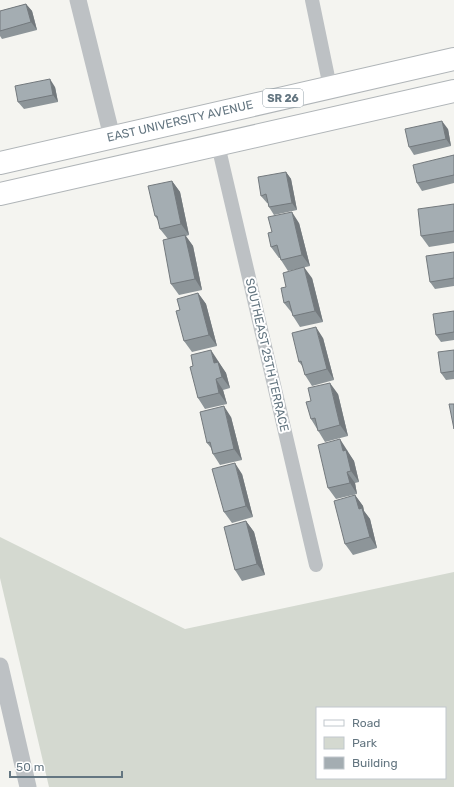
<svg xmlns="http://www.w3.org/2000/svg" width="454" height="787" font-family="Rubik,sans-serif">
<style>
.green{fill:#d4d9d0;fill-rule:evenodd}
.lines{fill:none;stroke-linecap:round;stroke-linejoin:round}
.primary-casing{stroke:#b0b5b8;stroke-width:24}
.minor{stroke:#bdc1c4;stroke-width:14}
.tertiary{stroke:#bdc1c4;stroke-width:17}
.primary{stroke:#fff;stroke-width:22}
.wall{fill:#8d9599}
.shaded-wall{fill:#73797d}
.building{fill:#a4adb2;stroke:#73797d}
.labels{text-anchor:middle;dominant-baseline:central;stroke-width:4;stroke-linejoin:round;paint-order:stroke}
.shield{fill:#fff;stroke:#929fa7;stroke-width:1}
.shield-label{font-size:11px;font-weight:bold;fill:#647681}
.street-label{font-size:12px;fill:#647681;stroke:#fff}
</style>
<rect width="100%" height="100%" fill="#f4f4f0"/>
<path class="green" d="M0 537 185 629 454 572V787H49L0 578ZM317 708H445V778H317Z"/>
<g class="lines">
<g class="primary-casing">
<path id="primary" d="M0 163 454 59
M0 194 454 91"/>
</g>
<path class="minor" d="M312 0 330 87
M218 145 316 565"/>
<path class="tertiary" d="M78 0 112 137
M0 666 28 787"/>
<use href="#primary" class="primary"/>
</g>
<path class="wall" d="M26 4 32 11 37 30 2 39 0 36V11Z
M55 87 58 102 24 109 18 102Z
M448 129 451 146 414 155 409 147Z
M454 155V183L422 191 417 183Z
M286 172 291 179 297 210 274 215 269 207 268 203H267L261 196Z
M172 181 180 192 189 235 186 236 193 246 202 290 179 295 171 284 168 239 160 229 159 222 155 216Z
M454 204V243L429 247 421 236Z
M299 223 310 266 288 271 281 260 280 258H279L271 247 272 232Z
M454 252V286L435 289 430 282Z
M312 278 323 322 300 327 293 316 292 313 284 303 286 287Z
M198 293 206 304 217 346 192 352 184 341 180 310Z
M454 311V340L441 342 436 335Z
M323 338 334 380 312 386 305 375 303 367 299 362Z
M454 350V379L446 380 441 373Z
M218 361 219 363 226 373 230 388 223 390 227 404 205 409 198 398Z
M338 394 348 436 325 442 311 419Z
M231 417 242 460 220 465 213 454 211 448 207 443Z
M347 450 348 453 354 461 359 482 355 483 357 494 336 499 328 488Z
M242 474 253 517 232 523 224 512Z
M355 495 363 506 364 511 370 519 377 548 353 555 345 544Z
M246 521 254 532 265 575 242 581 235 570Z"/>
<path class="shaded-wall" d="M26 4 32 11 37 30 31 22Z
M50 79 55 87 58 102 53 95Z
M442 121 448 129 451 146 446 139Z
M286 172 291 179 297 210 292 203Z
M172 181 180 192 189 235 181 224Z
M292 212 299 223 310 266 302 255Z
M185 235 193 246 202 290 195 279Z
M304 267 312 278 323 322 315 311Z
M198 293 206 304 217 346 209 335Z
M316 327 323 338 334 380 327 369Z
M211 350 226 373 230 388 222 377 214 363Z
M216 379 223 390 227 404 219 393Z
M330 383 338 394 348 436 340 425Z
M224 406 231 417 242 460 234 449Z
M340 439 354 461 359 482 351 471 343 451Z
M235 463 242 474 253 517 246 506Z
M347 472 355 483 357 494 350 483Z
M355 495 363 506 364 511 370 519 377 548 370 537 359 509Z
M246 521 254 532 265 575 257 564Z"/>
<path class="building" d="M26 4 31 22 0 31V11Z
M50 79 53 95 18 102 15 86Z
M442 121 446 139 409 147 405 129Z
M454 155V175L417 183 413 165Z
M286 172 292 203 269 207 266 194 261 196 258 177Z
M172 181 181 224 160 229 157 216H155L148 186Z
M454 204V231L421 236 418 209Z
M292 212 302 255 281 260 277 245 271 247 268 233 272 232 268 217Z
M185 235 195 279 171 284 163 240Z
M454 252V278L430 282 426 256Z
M304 267 315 311 293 316 289 301 284 303 281 288 286 287 283 273Z
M198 293 209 335 184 341 176 311 180 310 177 299Z
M454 311V332L436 335 433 314Z
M316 327 327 369 305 375 301 361 299 362 292 333Z
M211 350 214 363 218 362 222 377 216 379 219 393 198 398 190 367 193 366 191 355Z
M454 350V371L441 373 438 352Z
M330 383 340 425 318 431 315 418 311 419 306 402 311 401 308 388Z
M449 404H454V429Z
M224 406 234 449 213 454 210 442 207 443 200 412Z
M340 439 343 451 346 450 351 471 347 472 350 483 328 488 318 445Z
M235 463 246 506 224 512 212 469Z
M355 495 359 509 362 508 370 537 345 544 334 501Z
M246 521 257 564 235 570 224 527Z"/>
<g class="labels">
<rect class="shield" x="263" y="89" width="40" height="18" rx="3"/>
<g class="shield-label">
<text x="283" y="98">SR 26</text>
</g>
<g class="street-label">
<text transform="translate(180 121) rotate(-13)">EAST UNIVERSITY AVENUE</text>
<text transform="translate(267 355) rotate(77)">SOUTHEAST 25TH TERRACE</text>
</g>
</g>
<rect x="316" y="707" width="130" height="72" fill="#ffffff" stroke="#c1c8cd"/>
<rect x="324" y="720" width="20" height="6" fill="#ffffff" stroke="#c1c8cd"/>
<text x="352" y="727" font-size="12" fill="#647681">Road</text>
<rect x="324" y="737" width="20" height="12" fill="#d4d9d0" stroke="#c1c8cd"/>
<text x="352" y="747" font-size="12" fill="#647681">Park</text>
<rect x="324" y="757" width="20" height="12" fill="#a4adb2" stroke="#c1c8cd"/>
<text x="352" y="767" font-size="12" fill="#647681">Building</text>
<path d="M10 771v6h112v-6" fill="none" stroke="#647681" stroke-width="2"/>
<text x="16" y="771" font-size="12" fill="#647681" stroke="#ffffff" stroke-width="3" paint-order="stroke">50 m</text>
</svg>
